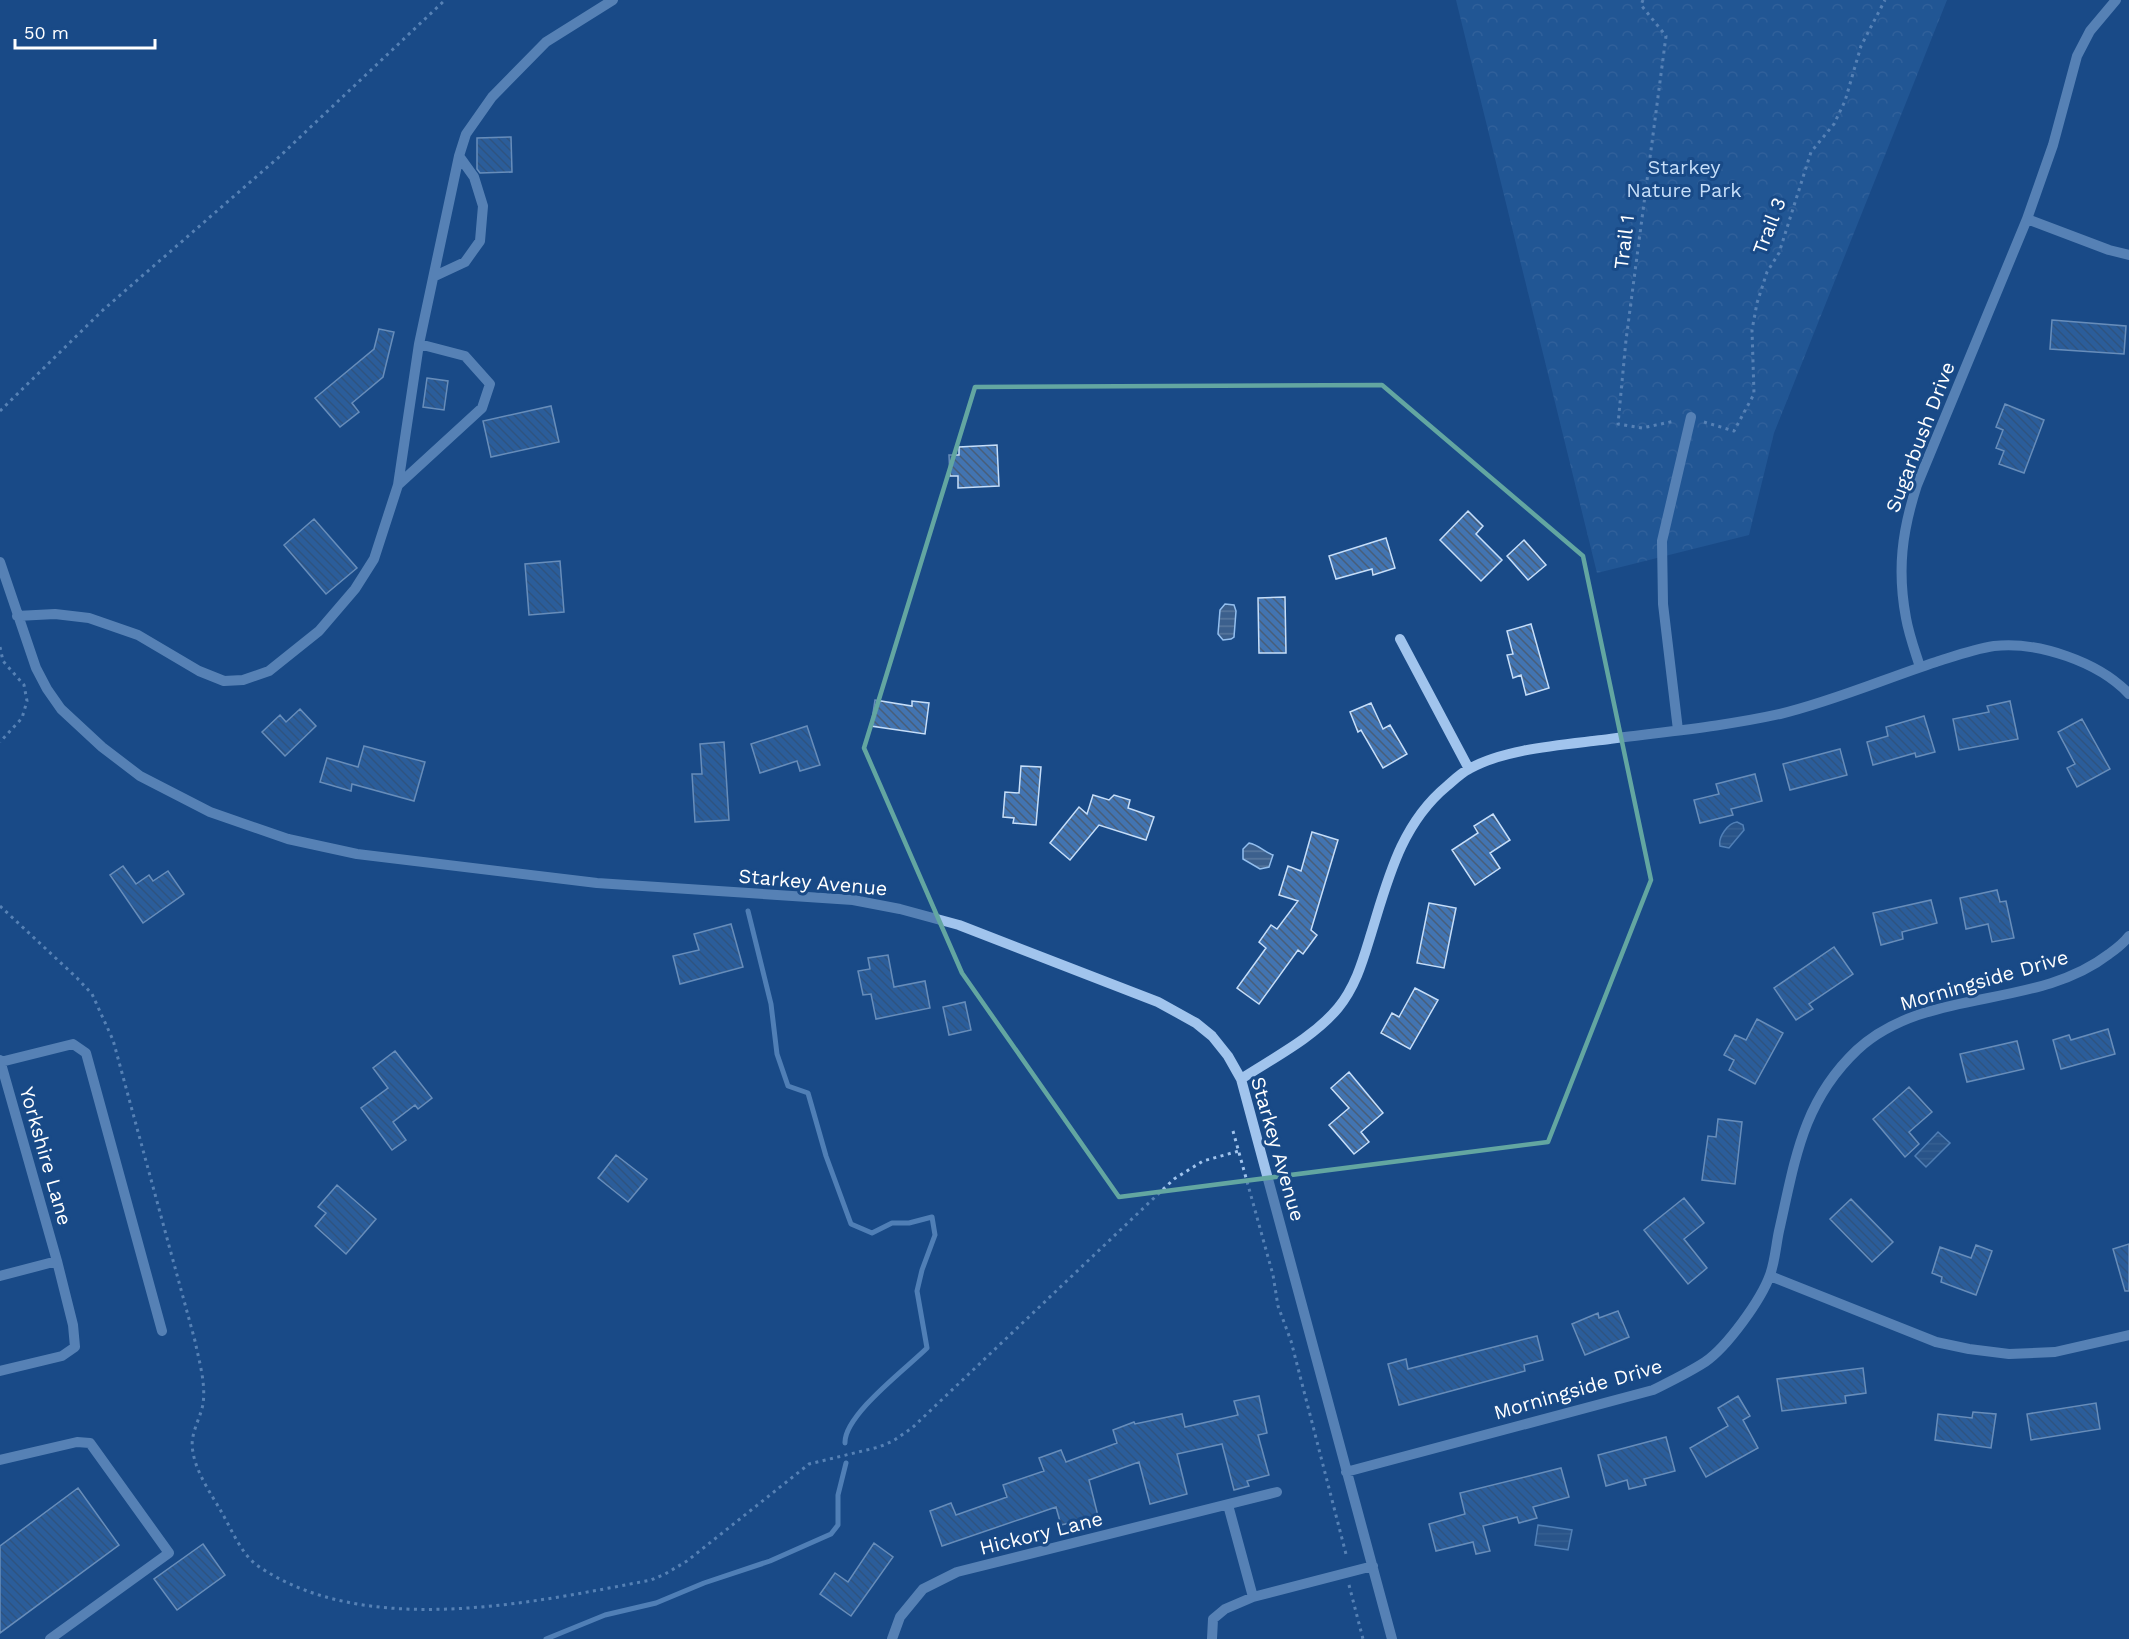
<svg xmlns="http://www.w3.org/2000/svg" width="2129" height="1639" font-family="'Work Sans',sans-serif">
<style>
.park{fill:url(#park-crowns)}
.water{fill:url(#water-rules);stroke:#93bfef;stroke-width:1.5}
.lines{fill:none;stroke-linecap:round;stroke-linejoin:round}
.stream{stroke:#93bfef;stroke-width:5}
.building{fill:url(#building-back-hatch);stroke:#c6def9;stroke-width:1.5}
.path{stroke:#a1c4ed;stroke-width:3;stroke-dasharray:3 4.5;stroke-linecap:butt}
.minor{stroke:#a1c4ed;stroke-width:10}
.marked{fill:none;stroke:#63a6a1;stroke-width:4.5;stroke-linejoin:round}
.labels{text-anchor:middle;dominant-baseline:central;stroke-width:6;stroke-linejoin:round;paint-order:stroke}
.park-label{font-size:20px;fill:#c6def9;stroke:#194a87}
.street-label{font-size:20px;fill:#fff;stroke:#194a87}
</style>
<defs>
<pattern id="park-crowns" width="20" height="18" patternUnits="userSpaceOnUse" patternTransform="scale(1.5)"><rect width="20" height="18" fill="#2c64a5"/><path d="M2 6a3 3 0 1 1 6 0M12 15a3 3 0 1 1 6 0" fill="none" stroke="#4c7bb2"/></pattern>
<pattern id="water-rules" width="6" height="5" patternUnits="userSpaceOnUse" patternTransform="scale(1.5)"><rect width="6" height="5" fill="#3c608d"/><path d="M0 2.5h6" fill="none" stroke="#59789e"/></pattern>
<pattern id="building-back-hatch" width="6" height="6" patternUnits="userSpaceOnUse" patternTransform="scale(1.5)"><rect width="6" height="6" fill="#4274b1"/><path d="M-1 5l2 2M0 0l6 6M5-1l2 2" fill="none" stroke="#485e79"/></pattern>
</defs>
<rect width="100%" height="100%" fill="#194a87"/>
<path class="park" d="M1456 0H1947L1774 433 1749 535 1597 573Z"/>
<path class="water" d="M1225 604 1234 605 1236 611 1234 637 1231 639 1223 640 1218 634 1220 610Z
M1737 822 1743 825 1744 830 1729 848 1720 846C1718 837 1728 823 1737 822Z
M1249 843C1259 845 1264 852 1273 855L1269 867 1260 869 1243 859V849Z
M1938 1132 1950 1143 1926 1167 1915 1156Z
M1538 1525 1572 1530 1568 1550 1535 1545Z"/>
<g class="lines">
<path class="stream" d="M748 911 771 1004 777 1054 788 1086 808 1093 826 1156 851 1224 872 1233 892 1223H909L932 1217 935 1235 922 1270 917 1291 927 1348C907 1368 844 1415 845 1443
M546 1639 605 1615 656 1603 704 1583 770 1561 831 1534 838 1525V1495L846 1463"/>
</g>
<path class="building" d="M511 137 512 172 480 173 477 169V138Z
M2052 320 2126 326 2124 354 2050 349Z
M379 329 394 332 383 377 352 403 359 412 340 427 315 398 374 349Z
M427 378 448 381 444 410 423 407Z
M2005 404 2044 420 2024 473 1999 464 2004 451 1996 448 2003 430 1996 427Z
M551 406 559 442 491 457 483 421Z
M997 445 999 486 958 488V476H950L949 455H959V447Z
M1468 511 1483 526 1476 534 1502 560 1481 581 1440 540Z
M314 519 357 568 326 594 284 545Z
M1386 538 1395 568 1373 575 1372 569 1336 579 1329 556Z
M1524 540 1546 565 1528 580 1507 556Z
M560 561 564 612 529 615 525 564Z
M1285 597 1286 653H1259L1258 598Z
M1531 624 1549 688 1526 695 1521 675 1513 678 1507 655 1513 654 1507 631Z
M875 700 912 706V701L929 703 925 734 871 726Z
M2010 701 2018 739 1959 750 1953 719 1989 712 1987 706Z
M1371 703 1383 729 1390 725 1407 754 1383 768 1361 730 1358 732 1350 712Z
M300 709 316 726 285 756 262 732 280 715 286 722Z
M1924 716 1935 752 1916 757 1915 753 1873 765 1867 742 1888 736 1886 727Z
M2082 719 2110 769 2077 787 2067 768 2075 764 2058 732Z
M807 726 820 765 800 771 797 761 760 773 751 744Z
M724 742 729 820 695 822 692 774H702L700 744Z
M364 746 425 762 414 801 352 784 351 791 320 782 327 758 358 767Z
M1840 749 1847 775 1790 790 1783 764Z
M1021 766 1041 767 1036 825 1013 823 1014 818 1003 817 1005 792 1019 793Z
M1755 774 1762 801 1731 809 1733 815 1700 823 1694 800 1719 794 1716 784Z
M1093 795 1109 800 1114 795 1130 800 1128 808 1154 817 1146 840 1099 825 1070 860 1050 843 1079 807 1087 814Z
M1493 814 1510 840 1490 853 1500 868 1475 885 1452 850 1478 833 1474 826Z
M1312 832 1338 840 1311 930 1317 935 1303 954 1298 950 1259 1004 1237 988 1266 948 1259 942 1271 925 1277 929 1298 901 1279 895 1288 866 1301 871Z
M123 866 136 884 149 875 153 881 168 871 184 894 143 923 110 875Z
M1997 890 2000 902 2006 901 2014 938 1992 942 1988 924 1966 929 1960 898Z
M1931 900 1937 923 1902 932 1903 939 1881 945 1873 913Z
M1429 903 1456 908 1444 968 1417 963Z
M731 924 743 967 680 984 673 956 699 950 694 934Z
M1834 947 1853 974 1809 1004 1813 1009 1796 1020 1774 988Z
M888 955 894 987 925 981 930 1008 876 1019 871 994 863 995 858 971 870 969 868 958Z
M1415 988 1438 1000 1410 1049 1381 1033 1392 1013 1399 1017Z
M965 1002 971 1030 949 1035 943 1007Z
M1757 1019 1783 1033 1755 1084 1729 1070 1734 1060 1724 1055 1735 1035 1746 1040Z
M2108 1029 2115 1054 2061 1069 2053 1040 2069 1035 2071 1040Z
M2017 1041 2024 1069 1967 1082 1960 1054Z
M395 1051 432 1098 418 1109 415 1105 393 1122 406 1140 392 1150 361 1108 388 1088 373 1068Z
M1349 1072 1383 1113 1361 1132 1369 1142 1354 1154 1329 1125 1349 1108 1331 1088Z
M1909 1087 1932 1112 1909 1132 1919 1144 1905 1157 1873 1119Z
M1718 1119 1742 1122 1735 1184 1702 1180 1708 1136 1716 1137Z
M616 1155 647 1179 628 1202 598 1178Z
M337 1185 376 1219 346 1254 315 1226 326 1213 318 1207Z
M1684 1198 1704 1223 1684 1239 1707 1268 1688 1284 1644 1230Z
M1851 1199 1893 1242 1872 1262 1830 1219Z
M2129 1244V1291H2125L2113 1249Z
M1976 1245 1992 1251 1976 1295 1941 1282 1942 1277 1932 1273 1940 1247 1971 1258Z
M1618 1311 1629 1337 1585 1355 1572 1324 1598 1313 1599 1318Z
M1537 1336 1543 1360 1524 1365 1525 1371 1399 1405 1388 1364 1406 1359 1408 1369Z
M1863 1368 1866 1393 1845 1396 1846 1403 1782 1411 1777 1379Z
M1259 1396 1267 1433 1258 1435 1269 1475 1247 1481 1249 1486 1234 1490 1222 1444 1177 1454 1187 1494 1150 1504 1139 1462 1089 1480 1098 1516 1061 1525 1056 1507 942 1546 930 1511 951 1503 956 1515 1007 1497 1003 1485 1044 1471 1039 1458 1061 1450 1066 1462 1117 1443 1113 1430 1134 1422 1135 1424 1182 1414 1185 1427 1238 1415 1234 1401Z
M1738 1396 1750 1416 1743 1420 1758 1448 1706 1477 1690 1448 1728 1426 1718 1408Z
M2096 1403 2100 1429 2031 1440 2027 1414Z
M1973 1412 1996 1414 1991 1448 1935 1440 1938 1414 1972 1418Z
M1666 1437 1675 1471 1644 1479 1646 1485 1629 1489 1627 1480 1606 1486 1598 1455Z
M1561 1468 1569 1497 1533 1507 1537 1518 1519 1523 1517 1517 1483 1526 1490 1551 1476 1554 1473 1542 1436 1551 1429 1524 1465 1514 1460 1493Z
M78 1488 119 1545 0 1633V1546Z
M874 1543 893 1557 851 1616 820 1594 835 1573 848 1582Z
M203 1544 225 1575 177 1610 154 1579Z"/>
<g class="lines">
<path class="path" d="M1643 0 1641 5 1666 36 1626 340 1618 424 1642 428 1675 421
M0 411 103 310 279 157 445 0
M1704 422 1734 431 1754 394 1752 330 1757 303 1767 272 1779 253 1811 152 1834 124 1845 101 1861 46 1885 0
M0 647 3 661 24 685 27 701 22 718 0 742
M0 906 77 978 92 994 113 1040 195 1341C199 1361 206 1383 203 1404 200 1420 189 1435 193 1452 196 1473 212 1495 222 1513 232 1530 241 1554 258 1566 365 1639 531 1603 651 1580L665 1574 687 1561 809 1464 879 1447 893 1441 912 1428 1174 1179 1203 1161 1239 1151
M1233 1131 1273 1275 1278 1306 1291 1341 1347 1558
M1349 1585 1363 1639"/>
<path class="minor" d="M2027 219 2109 250 2129 255
M435 276 465 262 480 241 483 206 474 177 459 156
M398 485 482 408 490 384 465 356 419 344
M0 562 36 668 47 689 61 709 102 747 140 776 210 812 288 839 357 854 597 883 853 900 900 909 959 925 1158 1002 1196 1023 1212 1036 1228 1056 1241 1079 1392 1639
M17 616 55 614 89 618 138 635 199 671 224 681 243 680 269 671 319 631 355 589 374 559 398 485 419 344 459 156 466 134 492 97 546 42 613 0
M1400 639 1469 769
M1920 667C1915 651 1909 635 1906 618 1897 570 1902 531 1917 485L2027 219 2053 145 2077 56 2090 31 2116 0
M1678 730 1663 604 1662 541 1691 417
M0 1060 57 1261 73 1325 75 1347 62 1356 0 1371
M1 1062 73 1044 86 1053 162 1331
M1241 1079C1273 1058 1313 1038 1338 1008 1356 986 1363 960 1371 934 1388 879 1401 824 1447 786 1454 780 1461 773 1469 769 1504 749 1561 745 1602 740 1661 732 1722 727 1780 714 1834 701 1884 679 1936 662 1955 656 1974 649 1994 646 2038 641 2099 662 2129 694
M0 1276 57 1261
M1770 1276 1936 1342 1969 1349 2009 1354 2055 1352 2129 1335
M0 1460 77 1442 90 1443 169 1553 50 1639
M1346 1472 1653 1390C1671 1381 1688 1373 1705 1362 1727 1347 1761 1300 1770 1275 1775 1261 1776 1245 1779 1231 1795 1161 1802 1102 1857 1050 1926 986 2035 1011 2109 954 2116 949 2123 944 2129 936
M1228 1505 1253 1597 1373 1566
M892 1639 900 1617 923 1589 957 1572 1277 1492
M1212 1639 1213 1619 1225 1609 1253 1597"/>
</g>
<path d="M0 0H2129V1639H0ZM1382 385 1583 556 1651 880 1548 1142 1119 1197 962 973 864 748 975 387Z" fill="#194a87" fill-opacity=".55" fill-rule="evenodd"/>
<path class="marked" d="M1382 385 1583 556 1651 880 1548 1142 1119 1197 962 973 864 748 975 387Z"/>
<g class="labels">
<g class="park-label">
<text x="1684" y="167">Starkey<tspan x="1684" dy="23">Nature Park</tspan></text>
</g>
<g class="street-label">
<text transform="translate(1769 226) rotate(-69)">Trail 3</text>
<text transform="translate(1624 242) rotate(-83)">Trail 1</text>
<text transform="translate(1920 437) rotate(-69)">Sugarbush Drive</text>
<text transform="translate(813 882) rotate(5)">Starkey Avenue</text>
<text transform="translate(1984 980) rotate(-16)">Morningside Drive</text>
<text transform="translate(1278 1149) rotate(74)">Starkey Avenue</text>
<text transform="translate(46 1156) rotate(74)">Yorkshire Lane</text>
<text transform="translate(1578 1389) rotate(-16)">Morningside Drive</text>
<text transform="translate(1041 1533) rotate(-14)">Hickory Lane</text>
</g>
</g>
<path d="M15 39v9h140v-9" fill="none" stroke="#ffffff" stroke-width="3"/>
<text x="24" y="39" font-size="18" fill="#ffffff" stroke="#194a87" stroke-width="4.5" paint-order="stroke">50 m</text>
</svg>
